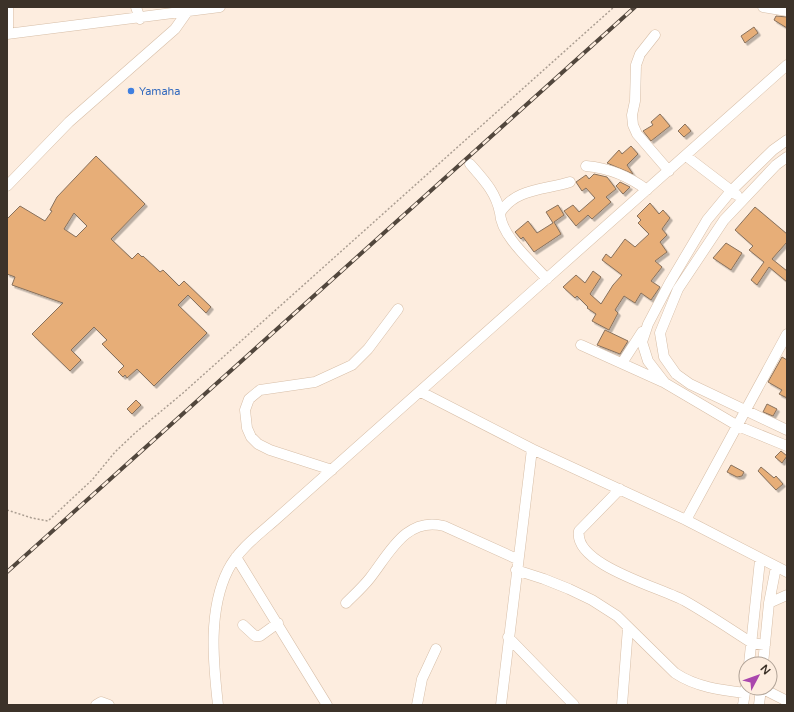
<svg xmlns="http://www.w3.org/2000/svg" width="794" height="712" font-family="'Varela Round',sans-serif">
<style>
.building{fill:#e7ae78;stroke:#88715c;fill-rule:evenodd;filter:url(#shadow)}
.lines{fill:none;stroke-linecap:round;stroke-linejoin:round}
.minor-casing{stroke:#d7bea7;stroke-width:11}
.path{stroke:#ab9e92;stroke-width:1.5;stroke-dasharray:2 2;stroke-linecap:butt}
.minor{stroke:#fff;stroke-width:10}
.rail-casing{stroke:#52473d;stroke-width:4}
.rail{stroke:#fdeddf;stroke-width:2.5;stroke-dasharray:8;stroke-linecap:butt}
.shop-dot{fill:#3f7fe0;stroke:#fdeddf;stroke-width:1.5}
.labels{text-anchor:middle;dominant-baseline:central;stroke-width:3;stroke-linejoin:round;paint-order:stroke}
.shop-label{font-size:11px;fill:#366cbe;stroke:#fdeddf;text-anchor:start}
</style>
<defs>
<filter id="shadow"><feDropShadow dx="2.5" dy="2.5" stdDeviation="0" flood-color="#0004"/></filter>
</defs>
<rect width="100%" height="100%" fill="#fdeddf"/>
<path class="building" d="M776 16 787 17V28L774 20Z
M754 27 758 33 745 43 741 36Z
M660 114 670 126 651 141 643 131 653 125 651 122Z
M685 124 691 131 684 137 678 131Z
M631 146 638 154 627 165 633 174 607 163 619 150 622 154Z
M96 156 145 204 111 239 132 259 138 253 142 257 143 256 160 272 163 270 179 286 184 281 211 307 206 313 188 295 178 305 207 333 154 386 137 369 127 378 125 375 123 377 118 372 124 366 102 344 107 340 94 327 71 350 81 360 70 371 32 334 63 303 12 285 15 277 7 274V219L20 206 45 221 52 211 50 210 57 197ZM74 213 87 226 76 237 64 229Z
M594 174 607 177 616 189 606 197 611 202 592 219 588 215 576 226 564 211 573 205 579 212 595 198 586 188 582 191 576 182 586 175 589 179Z
M620 182 630 187 623 194 616 186Z
M650 203 659 214 663 210 670 218 662 229 667 235 660 242 667 252 655 261 662 267 651 281 660 287 651 300 641 293 635 303 624 296 615 310 618 313 609 330 592 321 596 314 587 308 588 307 577 296 575 298 563 287 576 275 585 283 593 271 601 277 590 294 601 304 613 285 622 275 602 260 606 254 611 258 625 239 635 247 649 234 638 223 641 220 637 216Z
M558 205 564 215 554 222 561 234 534 252 523 237 521 239 515 232 528 221 537 233 553 223 546 212Z
M755 207 787 234V242L772 259 787 271V282L769 267 757 285 751 280 764 262 749 250 753 246 735 230Z
M726 243 742 253 731 270 713 258Z
M605 330 628 341 620 354 597 345Z
M782 357 787 360V398L779 394 782 390 768 382Z
M136 400 141 405 132 414 127 409Z
M767 404 777 409 773 416 763 412Z
M781 451 787 456 782 463 775 457Z
M731 465 744 472 742 476 737 477 727 472Z
M761 467 774 478 776 476 783 484 776 490 758 471Z"/>
<g class="lines">
<g class="minor-casing">
<path id="minor" d="M136 7 140 19
M763 7 787 11
M7 34 220 7
M8 34V7
M655 35 640 54 636 65 635 101 632 115 633 125 637 134 669 171
M787 140 773 150 731 191 707 220 669 284 648 324 642 342 648 361 665 383 738 426 787 446
M686 156 737 195
M787 157 776 165 724 220 678 289 660 333 664 357 676 374 690 384 787 430
M470 164C483 179 496 192 500 213
M586 166C608 168 630 177 647 190
M7 186 69 122 175 29 187 12
M547 279C532 262 501 236 500 213 515 188 545 190 570 182
M581 345 663 382
M622 363 642 332
M421 392 532 449 686 520 787 572
M332 470 270 450 258 444 251 437 247 428 245 410 249 399 260 390 315 382 352 365 368 349 398 309
M620 489 579 531C573 565 662 588 685 601 708 614 730 629 752 643L765 645
M686 520 787 334
M236 557 327 705
M516 570 544 579 569 589 592 600 617 616 675 673C696 687 720 690 745 693
M346 603C354 595 363 587 370 578 389 554 406 516 444 526L517 559
M769 603 787 595
M243 625 255 636H260L278 623
M508 637 574 705
M749 664 760 560
M763 664 769 603 776 567
M761 688 787 701
M96 705 101 702 109 705
M218 705C213 661 208 610 228 570 238 550 258 535 274 521L787 65
M417 705 422 679 436 649
M501 705 532 449
M622 705 628 628
M743 705 746 686
M759 705 761 688"/>
</g>
<path class="path" d="M7 510 32 518 48 521 92 480 115 452 135 433 183 393 614 7"/>
<use href="#minor" class="minor"/>
<g class="rail-casing">
<path id="rail" d="M7 572 635 7"/>
</g>
<use href="#rail" class="rail"/>
</g>
<circle class="shop-dot" cx="131" cy="91" r="4"/>
<g class="labels">
<g class="shop-label">
<text x="139" y="91">Yamaha</text>
</g>
</g>
<rect width="794" height="712" fill="none" stroke="#3c3229" stroke-width="16"/>
<g transform="translate(758 676) rotate(49)"><circle r="19" fill="#fdeddf" stroke="#b0a296"/>
<path d="M0-3L7 15L0 10L-7 15Z" fill="#aa47ad"/>
<text y="-6" font-size="11" font-weight="bold" text-anchor="middle" fill="#3c3229">N</text>
</g>
</svg>
